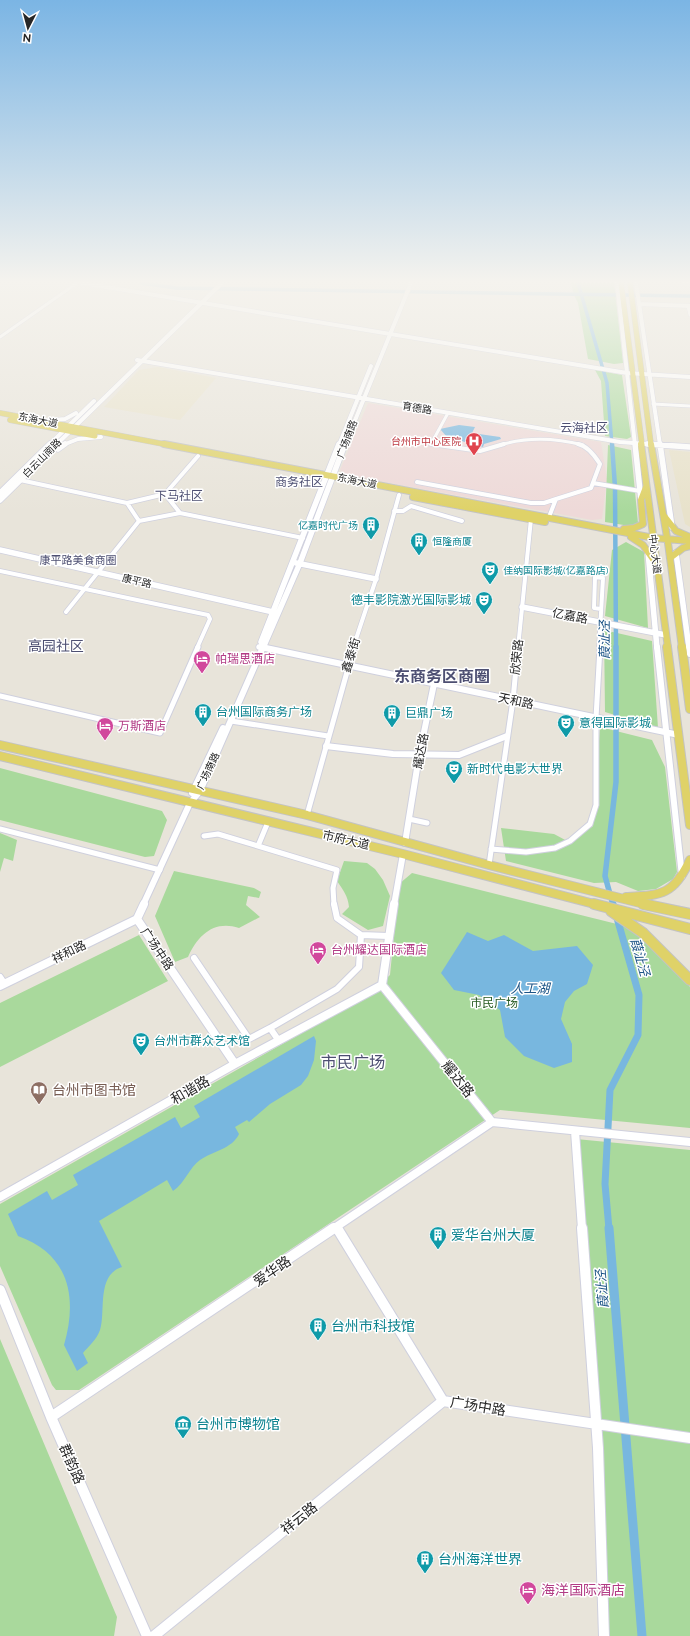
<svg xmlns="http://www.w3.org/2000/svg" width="690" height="1636" font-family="Raleway,'Noto Sans SC',sans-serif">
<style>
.education{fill:#e8e2cb}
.medical{fill:#eed9d8}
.green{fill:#a9d99c}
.water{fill:#78b7df}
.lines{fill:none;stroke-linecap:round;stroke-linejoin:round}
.canal-far4{stroke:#78b7df;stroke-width:3.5}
.canal-far3{stroke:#78b7df;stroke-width:4.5}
.canal-far2{stroke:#78b7df;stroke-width:5.5}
.canal-far1{stroke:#78b7df;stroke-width:7}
.canal{stroke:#78b7df;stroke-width:9}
.street-far3-casing{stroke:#cfd0de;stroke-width:4}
.street-far2-casing{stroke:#cfd0de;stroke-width:5.5}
.street-far1-casing{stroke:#cfd0de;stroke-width:7}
.street-casing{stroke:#cfd0de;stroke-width:8}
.secondary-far4-casing{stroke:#cfd0de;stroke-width:5}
.secondary-far3-casing{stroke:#cfd0de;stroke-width:7}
.secondary-far2-casing{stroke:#cfd0de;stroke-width:8}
.secondary-far1-casing{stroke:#cfd0de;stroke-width:10}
.secondary-casing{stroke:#cfd0de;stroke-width:12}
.primary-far3-casing{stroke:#c3c3c3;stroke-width:6}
.primary-far2-casing{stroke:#c3c3c3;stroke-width:8}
.primary-far1-casing{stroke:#c3c3c3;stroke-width:10}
.primary-casing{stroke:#c3c3c3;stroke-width:12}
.street-far3{stroke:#fff;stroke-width:3}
.street-far2{stroke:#fff;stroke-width:4}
.street-far1{stroke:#fff;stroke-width:5}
.street{stroke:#fff;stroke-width:6}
.secondary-far4{stroke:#fff;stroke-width:4}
.secondary-far3{stroke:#fff;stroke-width:5.5}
.secondary-far2{stroke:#fff;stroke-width:6}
.secondary-far1{stroke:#fff;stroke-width:8}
.secondary{stroke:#fff;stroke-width:10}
.primary-far3{stroke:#dfd268;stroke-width:5}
.primary-far2{stroke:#dfd268;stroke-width:6}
.primary-far1{stroke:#dfd268;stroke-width:8}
.primary{stroke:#dfd268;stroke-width:10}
.labels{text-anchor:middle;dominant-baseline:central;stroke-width:3;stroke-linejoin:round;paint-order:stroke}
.far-street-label{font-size:10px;fill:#272727;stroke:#fff}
.far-health-label{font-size:10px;fill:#be3a42;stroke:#fff;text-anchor:end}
.far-culture-label{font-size:10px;fill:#0d838f;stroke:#fff;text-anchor:start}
.far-neighbourhood-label{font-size:11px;fill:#4d4f72;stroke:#fff}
.far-quarter-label{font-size:12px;fill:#4d4f72;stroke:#fff}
.culture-label{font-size:12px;fill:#0d838f;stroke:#fff;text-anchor:start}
.street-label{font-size:12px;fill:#272727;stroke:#fff}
.hotel-label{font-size:12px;fill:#b23c85;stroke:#fff;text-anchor:start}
.park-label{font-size:12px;fill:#265a21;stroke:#fff}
.water-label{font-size:13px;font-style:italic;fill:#1c5486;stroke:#fff}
.quarter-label{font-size:14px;fill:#4d4f72;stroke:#fff}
.near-street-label{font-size:14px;fill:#272727;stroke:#fff}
.near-education-label{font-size:14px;fill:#785e54;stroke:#fff;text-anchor:start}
.near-culture-label{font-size:14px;fill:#0d838f;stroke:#fff;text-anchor:start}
.near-hotel-label{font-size:14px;fill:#b23c85;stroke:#fff;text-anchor:start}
.district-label{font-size:16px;font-weight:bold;fill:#4d4f72;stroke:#fff}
.near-neighbourhood-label{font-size:16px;fill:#4d4f72;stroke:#fff}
</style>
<rect width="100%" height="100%" fill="#e8e4da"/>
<path class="education" d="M158 367 216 378 180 420 104 407 139 370Z
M669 450 690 452V527L685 524Z"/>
<path class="medical" d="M368 403 601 442 607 479 602 519 592 520 346 475 340 470Z"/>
<path class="green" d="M571 283H614L623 363 614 364 588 359 578 303 574 295Z
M595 370 622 375 631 437 627 439 605 436 601 381Z
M608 445 631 450 638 523 630 526 605 522Z
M626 542 644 552 648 628 605 616 612 550Z
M604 630 652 641 658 728 605 712Z
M600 727 652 740 665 767 677 872 673 879 656 889 638 891 616 882 594 883 506 861 501 828 554 834 569 842 593 826Z
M0 768 162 811 167 820 154 856 145 857 0 820Z
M0 833 17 840 13 861 4 858 0 872Z
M344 861 367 863 375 869 383 880 390 896 383 926 368 930 342 914 349 907C348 896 343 890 337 881Z
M174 871 254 888 261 892 259 898 248 896 246 905 260 917 239 928C214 920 198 935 188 957L175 962 155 916Z
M412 873 625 926C646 935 677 968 690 987V1128L500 1110 79 1390H56L52 1385 0 1266V1204L367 996 390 975 399 884Z
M139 935 168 981 0 1067V1003Z
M576 1139 690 1150V1636H604Z
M0 1339 117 1617 114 1636H0Z"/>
<path class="water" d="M459 425 475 427 472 433 500 437 501 439 484 444 483 447 447 437 440 429Z
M467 932 488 941 504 935 533 951 577 946 593 965 587 984 574 991 565 1002 561 1019 572 1044V1062L554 1068 524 1056 505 1037 500 1010 479 995 454 990 441 973Z
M314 1036 316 1041 314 1060 308 1076 301 1085 270 1104 249 1122 247 1120 235 1127 239 1134C232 1149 213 1151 200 1160 189 1168 185 1183 173 1191L167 1180 99 1221 122 1267C96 1275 106 1312 100 1330 97 1339 89 1346 83 1353L88 1363 77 1371 64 1345C78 1297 69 1254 18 1236L8 1214 47 1191 52 1200 78 1185 73 1175 175 1117 181 1128 200 1117 194 1106Z"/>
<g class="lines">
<path class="canal-far4" d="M141 283 176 288 690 296
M578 283 607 383 612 445"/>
<path class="canal-far3" d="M612 444 615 487 616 648"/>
<path class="canal-far2" d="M613 905 605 876 616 782V647"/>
<path class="canal-far1" d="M609 1229 605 1184 610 1090 638 1035 639 995 613 904"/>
<path class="canal" d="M609 1228 642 1636"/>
<g class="street-far3-casing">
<path id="street-far3" d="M683 283H690
M688 306 690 315
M0 337 77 283
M653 404 690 406
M437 445 431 444 448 413
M500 445C527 437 555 438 583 445"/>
</g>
<g class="street-far2-casing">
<path id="street-far2" d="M431 444 480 451 504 444
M20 480 127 503
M417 482 531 503H544L556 499
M593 483 640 491
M165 494 198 456
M165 494 180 513 139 521 127 503Z
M394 511H403L411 506 462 521
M180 513 303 538
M549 517 556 499 591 488 600 464C595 456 588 446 578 444
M0 571 208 615 210 619 197 648
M66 612 139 521
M353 648 376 579 399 495
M518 648 531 519
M599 648 603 578 595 577 594 608 601 609"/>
</g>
<g class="street-far1-casing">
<path id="street-far1" d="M0 696 160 733 198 647
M231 721 328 736
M307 815 354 647
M409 819 427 823
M268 822 258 846 337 870 333 888 334 905
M0 829 160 870
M204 836 218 834 258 846
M491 849 526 852 555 848 570 841 590 824 596 805V718L600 647
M489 865 513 700 518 647"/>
</g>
<g class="street-casing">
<path id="street" d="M334 904 337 918 361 935 388 936
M194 958 249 1039 270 1028 279 1041
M0 977 4 983
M270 1028 337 989 359 967 361 935"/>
</g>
<g class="secondary-far4-casing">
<path id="secondary-far4" d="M82 283 627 373 690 377
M617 283 635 445
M636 283 660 445
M639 304 690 306
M137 360 620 442 661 445
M43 421 65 419 76 413
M49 445 94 401
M56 445 222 283
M63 445 78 439 101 437
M339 445 371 366
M345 445 411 283"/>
</g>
<g class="secondary-far3-casing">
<path id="secondary-far3" d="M635 444 641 500
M647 444 690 447
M660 444 672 527
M58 449 65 444
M0 493 50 444
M0 500 57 444
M0 550 273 612
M648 552 657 648
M676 553 689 648
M296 563 376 579
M522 607 666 635
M261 642 339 444
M259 647 266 648
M263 648 300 563 345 444"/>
</g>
<g class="secondary-far2-casing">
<path id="secondary-far2" d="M261 647 679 735
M657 647 682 876
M689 647 690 654
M326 746 393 754 459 755 507 736
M192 793 223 728
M405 843 419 756 434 684
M143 905 190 803 200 791 263 647
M394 905 403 854"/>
</g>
<g class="secondary-far1-casing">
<path id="secondary-far1" d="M144 904 137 919 235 1064
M394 904 382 985 492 1122 690 1142
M0 986 137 919
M575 1131 582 1229
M0 1197 235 1064 382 985
M337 1227 338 1229
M333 1229 492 1122"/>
</g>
<g class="secondary-casing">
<path id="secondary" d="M337 1228 443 1401 690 1438
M582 1228 598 1448 604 1636
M0 1290 51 1417 147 1636
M51 1417 334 1228
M154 1636 443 1401"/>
</g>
<g class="primary-far3-casing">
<path id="primary-far3" d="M621 283 642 445
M630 283 651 445
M0 413 169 445
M10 420 95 436"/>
</g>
<g class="primary-far2-casing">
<path id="primary-far2" d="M164 444 654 538 690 541
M641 444 668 648
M651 444 668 543 682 648
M413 497 545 522
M665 517 676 531 690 537
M624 529 634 528 643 524 641 500 646 487
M631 537 643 545 655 562
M670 558 683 548 690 546"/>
</g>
<g class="primary-far1-casing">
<path id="primary-far1" d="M667 647 690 825
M682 647 690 709
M0 745 307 815 489 865 648 905
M0 756 403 854 598 905
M626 897C663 895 673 895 690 860"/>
</g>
<g class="primary-casing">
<path id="primary" d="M594 904 690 929
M643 904 690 914
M611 911 643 933 690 980"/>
</g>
<use href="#street-far3" class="street-far3"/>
<use href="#street-far2" class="street-far2"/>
<use href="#street-far1" class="street-far1"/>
<use href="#street" class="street"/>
<use href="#secondary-far4" class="secondary-far4"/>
<use href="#secondary-far3" class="secondary-far3"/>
<use href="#secondary-far2" class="secondary-far2"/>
<use href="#secondary-far1" class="secondary-far1"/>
<use href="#secondary" class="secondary"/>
<use href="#primary-far3" class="primary-far3"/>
<use href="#primary-far2" class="primary-far2"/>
<use href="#primary-far1" class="primary-far1"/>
<use href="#primary" class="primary"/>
</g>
<linearGradient id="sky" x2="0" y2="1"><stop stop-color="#7bb5e4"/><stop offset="0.55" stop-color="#f5f3ee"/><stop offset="1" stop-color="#f5f3ee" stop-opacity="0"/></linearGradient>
<rect width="690" height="512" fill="url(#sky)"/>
<defs>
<g id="hospital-pin" transform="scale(0.9)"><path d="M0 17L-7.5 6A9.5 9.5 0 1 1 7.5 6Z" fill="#e0444e" stroke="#fff"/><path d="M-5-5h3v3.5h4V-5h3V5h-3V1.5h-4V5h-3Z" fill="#fff"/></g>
<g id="building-pin" transform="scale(0.9)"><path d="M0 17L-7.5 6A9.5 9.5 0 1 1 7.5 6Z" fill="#0f9aa8" stroke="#fff"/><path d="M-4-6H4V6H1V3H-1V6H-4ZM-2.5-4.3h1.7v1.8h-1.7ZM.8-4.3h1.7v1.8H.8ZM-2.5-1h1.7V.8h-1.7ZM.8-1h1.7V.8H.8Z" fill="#fff"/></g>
<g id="theatre-pin" transform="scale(0.9)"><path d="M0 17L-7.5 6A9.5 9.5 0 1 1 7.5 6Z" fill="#0f9aa8" stroke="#fff"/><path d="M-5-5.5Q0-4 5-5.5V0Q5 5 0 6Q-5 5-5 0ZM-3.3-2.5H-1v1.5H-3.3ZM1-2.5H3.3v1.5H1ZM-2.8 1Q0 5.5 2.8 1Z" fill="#fff"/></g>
<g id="hotel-pin" transform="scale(0.9)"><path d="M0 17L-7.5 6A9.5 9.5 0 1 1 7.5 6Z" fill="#d1479c" stroke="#fff"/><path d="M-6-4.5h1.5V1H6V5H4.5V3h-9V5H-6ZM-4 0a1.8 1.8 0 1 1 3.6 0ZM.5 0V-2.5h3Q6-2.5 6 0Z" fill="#fff"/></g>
<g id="library-pin" transform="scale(0.9)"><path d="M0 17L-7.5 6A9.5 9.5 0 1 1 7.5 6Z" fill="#8d6e63" stroke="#fff"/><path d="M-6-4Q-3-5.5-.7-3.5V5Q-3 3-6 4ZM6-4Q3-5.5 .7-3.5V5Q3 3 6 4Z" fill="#fff"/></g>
<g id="museum-pin" transform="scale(0.9)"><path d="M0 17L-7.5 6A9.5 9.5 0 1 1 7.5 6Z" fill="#0f9aa8" stroke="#fff"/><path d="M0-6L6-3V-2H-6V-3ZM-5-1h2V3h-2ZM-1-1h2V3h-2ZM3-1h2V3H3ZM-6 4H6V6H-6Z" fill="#fff"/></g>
</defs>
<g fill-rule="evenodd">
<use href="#hospital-pin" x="474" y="441"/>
<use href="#building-pin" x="371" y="525"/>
<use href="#building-pin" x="419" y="541"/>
<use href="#theatre-pin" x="490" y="570"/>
<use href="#theatre-pin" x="484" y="600"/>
<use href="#hotel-pin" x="202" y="659"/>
<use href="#building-pin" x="203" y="712"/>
<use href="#building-pin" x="392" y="713"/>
<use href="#theatre-pin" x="566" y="723"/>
<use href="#hotel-pin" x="105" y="726"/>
<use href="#theatre-pin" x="454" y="769"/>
<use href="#hotel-pin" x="318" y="950"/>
<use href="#theatre-pin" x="141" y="1041"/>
<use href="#library-pin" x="39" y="1090"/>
<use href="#building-pin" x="438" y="1235"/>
<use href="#building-pin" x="318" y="1326"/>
<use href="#museum-pin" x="183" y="1424"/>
<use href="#building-pin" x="425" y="1559"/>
<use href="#hotel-pin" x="528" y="1590"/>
</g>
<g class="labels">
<g class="far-street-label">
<text transform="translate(417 408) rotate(9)">育德路</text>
<text transform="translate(38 420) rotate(11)">东海大道</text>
<text transform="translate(347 439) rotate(-69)">广场南路</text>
<text transform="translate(42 458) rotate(-45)">白云山南路</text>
<text transform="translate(357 481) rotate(11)">东海大道</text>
<text transform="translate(655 554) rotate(83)">中心大道</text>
<text transform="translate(137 581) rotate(13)">康平路</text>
<text transform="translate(208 771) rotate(-65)">广场南路</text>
</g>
<g class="far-health-label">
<text x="461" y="441">台州市中心医院</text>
</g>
<g class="far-culture-label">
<text x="358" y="525" text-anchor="end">亿嘉时代广场</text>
<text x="432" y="541">恒隆商厦</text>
<text x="503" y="570">佳纳国际影城(亿嘉路店)</text>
</g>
<g class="far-neighbourhood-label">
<text x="78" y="560">康平路美食商圈</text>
</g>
<g class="far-quarter-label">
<text x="584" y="428">云海社区</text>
<text x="299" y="482">商务社区</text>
<text x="179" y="496">下马社区</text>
</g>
<g class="culture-label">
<text x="471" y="600" text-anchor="end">德丰影院激光国际影城</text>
<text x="216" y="712">台州国际商务广场</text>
<text x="405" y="713">巨鼎广场</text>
<text x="579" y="723">意得国际影城</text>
<text x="467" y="769">新时代电影大世界</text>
<text x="154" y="1041">台州市群众艺术馆</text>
</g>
<g class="street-label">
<text transform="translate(570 616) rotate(11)">亿嘉路</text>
<text transform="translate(351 655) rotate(-73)">鑫泰街</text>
<text transform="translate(517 657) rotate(-84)">欣荣路</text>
<text transform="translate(516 701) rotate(12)">天和路</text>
<text transform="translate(421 751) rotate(-79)">耀达路</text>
<text transform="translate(346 840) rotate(13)">市府大道</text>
<text transform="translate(157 949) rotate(56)">广场中路</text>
<text transform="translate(69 952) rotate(-26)">祥和路</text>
</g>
<g class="hotel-label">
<text x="215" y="659">帕瑞思酒店</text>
<text x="118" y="726">万斯酒店</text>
<text x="331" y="950">台州耀达国际酒店</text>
</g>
<g class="park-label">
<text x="494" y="1003">市民广场</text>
</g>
<g class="water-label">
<text transform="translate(604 640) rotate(-90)">葭沚泾</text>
<text transform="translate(640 957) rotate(74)">葭沚泾</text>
<text x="530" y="988">人工湖</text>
<text transform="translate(602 1289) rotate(-95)">葭沚泾</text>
</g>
<g class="quarter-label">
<text x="56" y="646">高园社区</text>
</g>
<g class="near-street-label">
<text transform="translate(458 1079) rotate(51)">耀达路</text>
<text transform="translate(190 1090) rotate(-30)">和谐路</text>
<text transform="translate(272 1271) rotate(-34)">爱华路</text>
<text transform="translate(478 1406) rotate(9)">广场中路</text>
<text transform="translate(72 1464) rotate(66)">群韵路</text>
<text transform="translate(299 1518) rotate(-39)">祥云路</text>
</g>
<g class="near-education-label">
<text x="52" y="1090">台州市图书馆</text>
</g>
<g class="near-culture-label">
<text x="451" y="1235">爱华台州大厦</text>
<text x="331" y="1326">台州市科技馆</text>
<text x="196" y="1424">台州市博物馆</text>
<text x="438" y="1559">台州海洋世界</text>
</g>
<g class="near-hotel-label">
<text x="541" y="1590">海洋国际酒店</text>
</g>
<g class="district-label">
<text x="442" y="676">东商务区商圈</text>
</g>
<g class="near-neighbourhood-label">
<text x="353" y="1062">市民广场</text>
</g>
</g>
<g transform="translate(28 28) rotate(186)" stroke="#ffffff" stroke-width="3" paint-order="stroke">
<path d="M0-3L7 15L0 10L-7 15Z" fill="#272727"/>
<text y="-6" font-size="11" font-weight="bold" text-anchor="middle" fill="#272727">N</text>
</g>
</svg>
